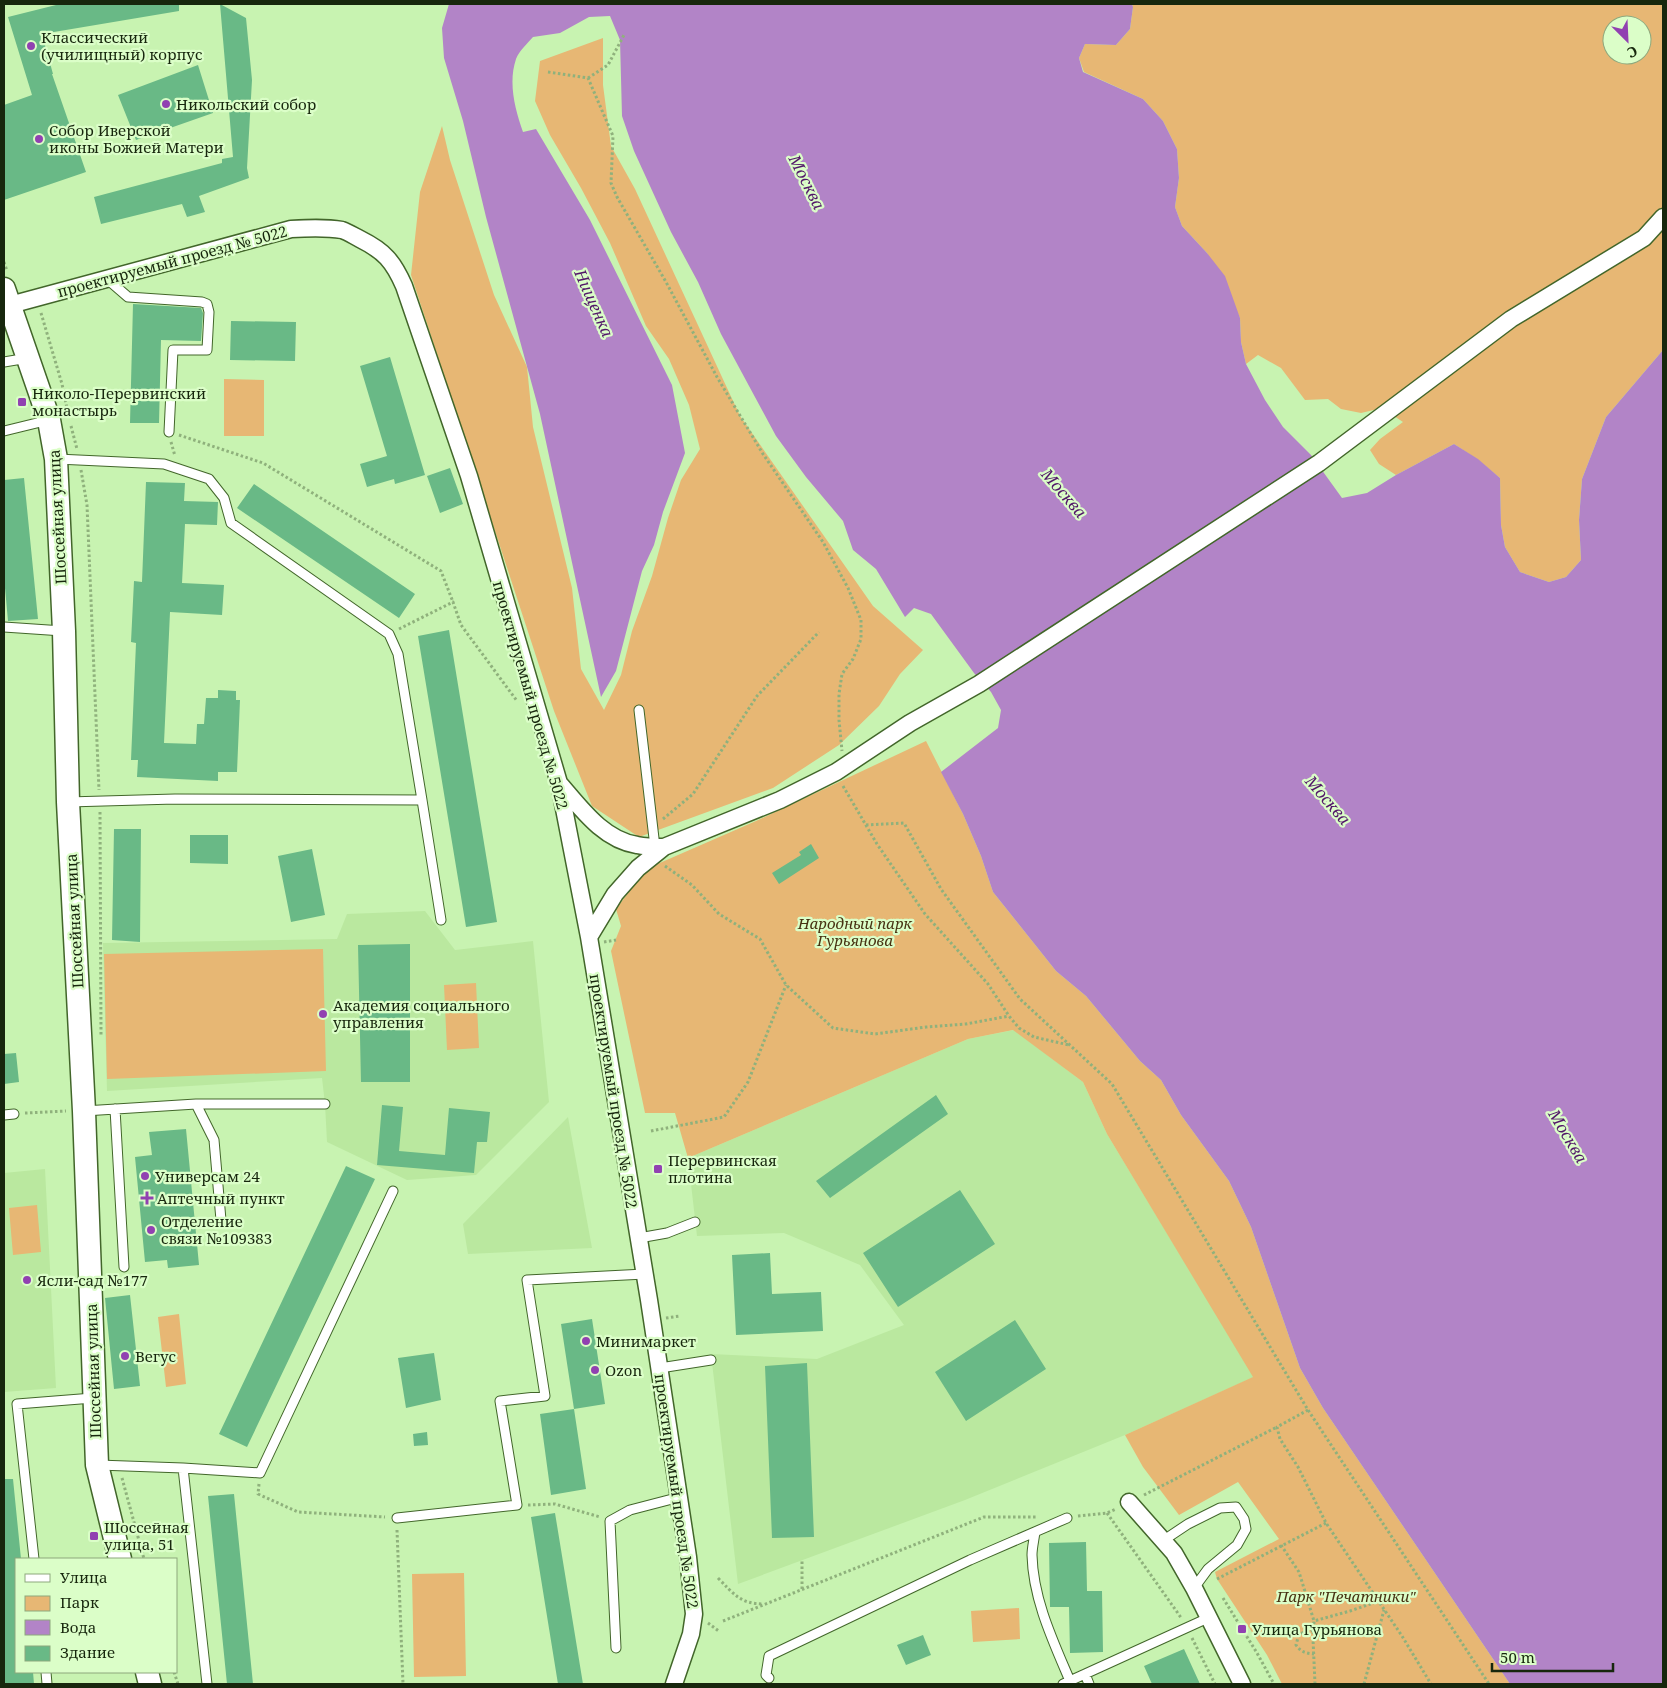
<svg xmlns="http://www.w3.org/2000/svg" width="1667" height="1688" font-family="'Noto Serif',serif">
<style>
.built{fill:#bae89f}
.green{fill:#e7b774;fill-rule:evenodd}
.water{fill:#b284c7}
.building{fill:#69b986}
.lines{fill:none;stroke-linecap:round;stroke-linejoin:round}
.service-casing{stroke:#42662a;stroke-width:11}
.minor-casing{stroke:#42662a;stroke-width:19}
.secondary-casing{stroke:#42662a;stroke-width:25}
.path{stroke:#8fb17c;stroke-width:3;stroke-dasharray:2.5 2.5;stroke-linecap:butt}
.service{stroke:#fff;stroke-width:9}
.minor{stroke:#fff;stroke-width:16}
.secondary{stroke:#fff;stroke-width:22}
.poi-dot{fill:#9141b1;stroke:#dbfec8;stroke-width:2}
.labels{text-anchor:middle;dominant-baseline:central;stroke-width:4.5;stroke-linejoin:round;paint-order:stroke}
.poi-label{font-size:15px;fill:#17270d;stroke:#dbfec8;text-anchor:start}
.street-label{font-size:15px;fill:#17270d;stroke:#dbfec8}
.park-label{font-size:15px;font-style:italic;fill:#473212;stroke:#dbfec8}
.water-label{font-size:16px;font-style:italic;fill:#521769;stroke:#dbfec8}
</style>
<rect width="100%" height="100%" fill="#c8f3b1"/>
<path class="built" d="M425 911 455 950 533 941 549 1102 476 1175 407 1180 327 1142 325 1104 322 1078 107 1091 103 943 337 939 347 914Z
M1014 1030 1083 1082 1107 1134 1254 1377 1125 1435 965 1500 738 1584 711 1354 817 1359 904 1325 860 1265 784 1233 697 1236 688 1158 968 1039Z
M568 1117 592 1248 468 1254 463 1224Z
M45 1169 56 1388 4 1392V1173Z"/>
<path class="green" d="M1132 4H1663V350L1606 417 1582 479 1579 520 1581 560 1566 577 1549 582 1520 572 1505 547 1501 525 1500 478 1477 459 1454 444 1396 475 1379 464 1370 450 1380 439 1403 422 1382 408 1361 413 1341 409 1328 399 1305 400 1281 368 1258 355 1246 364 1241 342 1240 318 1207 253 1182 226 1175 207 1179 178 1177 149 1163 121 1143 99 1084 72 1079 58 1085 44 1116 45 1130 29 1133 7ZM1612 25H1642V55H1612Z
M603 38V85L611 146 635 189 740 416 873 606 923 650 900 674 879 706 839 745 773 788 639 837 592 806 554 711 411 275 420 192 442 126 450 160 494 295 527 367 533 427 572 588 581 669 604 710 621 675 632 631 652 576 668 518 681 480 700 449 689 405 669 359 646 326 610 243 581 188 550 135 535 101 540 61Z
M224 379 264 380V436H224Z
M926 741 963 814 981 856 993 892 1056 971 1086 996 1140 1061 1161 1080 1181 1115 1229 1181 1251 1227 1300 1368 1323 1408 1510 1684H1282L1267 1655 1217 1579 1215 1572 1279 1539 1238 1482 1179 1515 1143 1467 1125 1435 1253 1377 1107 1134 1083 1082 1013 1030 968 1039 688 1158 675 1113H645L611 951 621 926 616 909 646 869 756 821Z
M323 949 326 1071 107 1079 104 954Z
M476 983 479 1048 447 1050 444 985Z
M37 1205 41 1252 13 1255 9 1208Z
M179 1314 186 1384 166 1387 158 1317Z
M464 1573 466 1676 414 1677 412 1574Z
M1019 1608 1020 1639 973 1642 971 1611Z"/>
<path class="water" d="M449 4H1132L1133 7 1130 29 1116 45 1085 44 1079 58 1083 72 1143 99 1163 121 1177 149 1179 178 1175 207 1182 226 1207 253 1225 276 1240 318 1241 342 1246 364 1265 400 1283 427 1311 455 1342 498 1367 493 1396 475 1454 444 1478 459 1500 478 1501 525 1505 547 1520 572 1549 582 1566 577 1581 560 1579 520 1582 479 1606 417 1663 350V1684H1510L1323 1408 1300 1368 1251 1227 1229 1181 1181 1115 1161 1080 1140 1061 1086 996 1056 971 993 892 981 856 963 814 941 772 998 728 1001 710 991 692 974 673 931 614 914 608 905 617 876 569 853 550 843 521 806 477 776 436 721 334 698 282 671 232 634 151 622 116 620 40 610 16 589 17 560 33 533 37C528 43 519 51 516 59 508 83 515 109 523 132L536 129 590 220 672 385 685 453 663 512 654 545 642 571 616 671 601 697 540 414 486 217 463 121 444 58 442 28Z"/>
<path class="building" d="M60 4H179V11L42 34 53 74H52L86 172 4 200V105L32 95 8 17Z
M220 4 246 18 252 80 247 168 249 178 199 196 205 212 187 217 182 204 101 224 94 197 222 163V159L233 157Z
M198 65 213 113 136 140 118 95Z
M133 304 201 308 203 313 201 341 161 340 159 423H130Z
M231 321 296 322 295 361 230 360Z
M390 357 425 475 395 484 394 479 367 487 360 464 387 456 360 366Z
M450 468 463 504 440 513 427 476Z
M24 478 38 619 8 621 4 577V480Z
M146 482 185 483 184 501 218 502 217 525 185 524 182 583 224 585 222 615 170 612 164 743 196 744 197 724H204L206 698H218V690L236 691V700H240L237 772H218V781L137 777 138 760H131L136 643 131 642 134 581 142 582Z
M254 484 415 594 399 618 237 508Z
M449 630 497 922 466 927 418 636Z
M114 829H141L140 942 112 940Z
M190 835H228V864L190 863Z
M811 844 819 858 779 884 772 873 801 855 799 852Z
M312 849 325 915 291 922 278 856Z
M410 944V1082H361L358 945Z
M16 1053 19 1082 4 1084V1054Z
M936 1095 948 1114 830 1198 816 1181Z
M382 1105 403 1107 399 1151 445 1155 449 1108 490 1112 487 1142H477L474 1173 377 1165Z
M186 1129 199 1265 168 1268 167 1260 145 1262 135 1157 152 1155 149 1132Z
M346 1166 375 1179 247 1447 219 1434Z
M960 1190 995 1244 898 1307 863 1253Z
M770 1253 772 1294 821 1292 823 1331 736 1335 732 1255Z
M130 1295 140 1386 114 1389 105 1298Z
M592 1319 605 1404 574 1409 561 1324Z
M1015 1320 1046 1369 966 1421 935 1372Z
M434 1353 441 1400 406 1408 398 1358Z
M807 1363 814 1537 772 1538 765 1366Z
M574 1409 586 1489 551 1495 540 1414Z
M427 1432 428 1445 414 1446 413 1434Z
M4 1479H13L21 1559H16V1672H33L34 1684H4Z
M234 1494 253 1684H227L208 1496Z
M555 1513 583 1684H558L531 1517Z
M1086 1542 1087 1591H1102L1103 1652 1070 1653 1069 1607H1050L1049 1543Z
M923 1635 931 1655 906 1665 897 1645Z
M1184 1649 1200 1684H1152L1144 1666Z"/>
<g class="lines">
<g class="service-casing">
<path id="service" d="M106 278 128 297 202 302 207 304 209 312 207 350H173L169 432
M4 362 28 358
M4 431 49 420
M57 459 164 464 209 479 224 498 231 523 389 634 398 654 422 800 175 799 68 802
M4 627 63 631
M639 710 655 847
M422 800 441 920
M196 1104 214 1140 221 1220
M115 1109 124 1267
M84 1111 196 1104H325
M4 1115 14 1114
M639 1238 667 1233 695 1222
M660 1368 711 1360
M98 1465 183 1468 207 1684
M183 1468 260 1473 393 1191
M397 1518 517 1505 500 1401 545 1396 527 1280 645 1274
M1035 1532C1034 1540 1032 1548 1032 1555 1033 1599 1053 1641 1070 1681
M1164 1540 1188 1524 1220 1508 1236 1507 1244 1519 1246 1529 1237 1545 1208 1569 1194 1588
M34 1559 17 1404 93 1398
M616 1648 610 1521 630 1510 680 1497
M46 1672 47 1684
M769 1678 766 1675 769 1656 970 1560 1067 1518
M1063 1684 1085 1674
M1089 1684 1085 1674 1208 1618"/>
</g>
<g class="minor-casing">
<path id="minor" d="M10 305 291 229C308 228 325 227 342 230 348 232 354 236 360 239 384 251 393 261 404 286L469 476 559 783 589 937 649 1300 688 1557 694 1614 691 1634 674 1684
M559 783C580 807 603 840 637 845 646 847 655 847 664 847
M589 937 615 894 638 868 664 847 780 800 836 772 910 723 979 684 1319 463 1511 319 1644 238 1663 217
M1129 1502 1174 1553 1194 1588 1242 1684"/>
</g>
<g class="secondary-casing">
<path id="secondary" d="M4 289 41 396 49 420 56 459 64 631 68 802 84 1111 97 1465 120 1559
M147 1672 150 1684"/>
</g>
<path class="path" d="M548 72 588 78 613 136 611 183 617 197 666 282 717 377 763 454 823 542 848 588 861 620V639L853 659 842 674 839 694V720L842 751
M588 78 608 65 624 35
M4 262 7 271
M41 313 62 384 68 413
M71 426 77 449
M179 435 263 463 441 571 453 602
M171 442 175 456
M81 470 87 505 99 790
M399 629 453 602 461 625 517 701
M843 786 877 844 925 914 988 984 1009 1016 1019 1028 1034 1037 1069 1045
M100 812 101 1035
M663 819 693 794 757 696 819 632
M866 825 904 823 941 889 1020 999 1112 1084 1308 1410 1489 1684
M665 866 692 885 719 914 760 939 786 985 833 1028 875 1034 926 1027 966 1024 1009 1016
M604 942 616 940
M25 1113 66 1111
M651 1131 724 1117 748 1082 786 985
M666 1318 680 1316
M1308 1410 1277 1427 1280 1439 1298 1467 1326 1523 1402 1636 1431 1684
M122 1478 144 1559
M259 1484 258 1494 298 1512 385 1517
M1144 1495 1277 1427
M528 1505 555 1504 600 1517
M1107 1513 1182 1619
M1078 1516 1107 1513 1116 1509
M397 1530 403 1684
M1281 1545 1299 1572 1314 1621
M718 1578C734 1594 740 1604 764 1604
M1217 1579 1326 1523
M802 1589V1560
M1223 1598 1257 1653 1274 1684
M723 1621 984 1517H1037
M708 1623 720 1632
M1313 1630 1299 1634 1296 1645C1301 1652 1305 1653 1314 1654
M1192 1638 1215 1684
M174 1672 178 1684
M1315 1684 1313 1639 1314 1621 1350 1611 1379 1601
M1364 1684 1384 1610"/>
<use href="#service" class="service"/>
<use href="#minor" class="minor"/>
<use href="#secondary" class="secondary"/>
</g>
<g class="poi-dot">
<circle cx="31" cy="46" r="5"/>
<circle cx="166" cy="104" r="5"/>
<circle cx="39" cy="139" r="5"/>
<rect x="17" y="397" width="10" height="10" rx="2.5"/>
<circle cx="323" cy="1014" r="5"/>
<rect x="653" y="1164" width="10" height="10" rx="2.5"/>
<circle cx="145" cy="1176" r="5"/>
<path d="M144.5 1190.5h5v5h5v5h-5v5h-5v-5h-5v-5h5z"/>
<circle cx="151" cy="1230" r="5"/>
<circle cx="27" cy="1280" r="5"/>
<circle cx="586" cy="1341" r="5"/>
<circle cx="125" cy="1356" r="5"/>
<circle cx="595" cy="1370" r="5"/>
<rect x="89" y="1531" width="10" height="10" rx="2.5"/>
<rect x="1237" y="1624" width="10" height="10" rx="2.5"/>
</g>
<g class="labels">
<g class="poi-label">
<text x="41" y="37">Классический<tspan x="41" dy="17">(училищный) корпус</tspan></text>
<text x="176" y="104">Никольский собор</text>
<text x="49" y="130">Собор Иверской<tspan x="49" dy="17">иконы Божией Матери</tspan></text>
<text x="32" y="393">Николо-Перервинский<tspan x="32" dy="17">монастырь</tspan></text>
<text x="333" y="1005">Академия социального<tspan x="333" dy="17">управления</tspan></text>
<text x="668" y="1160">Перервинская<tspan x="668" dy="17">плотина</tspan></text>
<text x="155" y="1176">Универсам 24</text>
<text x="157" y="1198">Аптечный пункт</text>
<text x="161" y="1221">Отделение<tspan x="161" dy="17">связи №109383</tspan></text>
<text x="37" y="1280">Ясли-сад №177</text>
<text x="596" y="1341">Минимаркет</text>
<text x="135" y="1356">Вегус</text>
<text x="605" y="1370">Ozon</text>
<text x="104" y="1527">Шоссейная<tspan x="104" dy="17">улица, 51</tspan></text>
<text x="1252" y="1629">Улица Гурьянова</text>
</g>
<g class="street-label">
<text transform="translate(172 261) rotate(-15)">проектируемый проезд № 5022</text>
<text transform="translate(57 517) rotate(-93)">Шоссейная улица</text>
<text transform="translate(531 695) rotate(74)">проектируемый проезд № 5022</text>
<text transform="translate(74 921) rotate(-93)">Шоссейная улица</text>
<text transform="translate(614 1091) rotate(81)">проектируемый проезд № 5022</text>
<text transform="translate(93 1371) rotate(-92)">Шоссейная улица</text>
<text transform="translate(677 1491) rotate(82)">проектируемый проезд № 5022</text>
</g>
<g class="park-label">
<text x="855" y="923">Народный парк<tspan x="855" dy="17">Гурьянова</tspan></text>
<text x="1346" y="1596">Парк "Печатники"</text>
</g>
<g class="water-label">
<text transform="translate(807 182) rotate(63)">Москва</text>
<text transform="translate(594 303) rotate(66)">Нищенка</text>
<text transform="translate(1064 493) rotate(49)">Москва</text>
<text transform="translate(1328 800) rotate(49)">Москва</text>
<text transform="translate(1568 1136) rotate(59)">Москва</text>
</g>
</g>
<rect width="1667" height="1688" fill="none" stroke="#17270d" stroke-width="10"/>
<rect x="15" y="1558" width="162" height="115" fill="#dbfec8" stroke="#8da87d"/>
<rect x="25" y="1574" width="25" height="8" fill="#ffffff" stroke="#8da87d"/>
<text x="60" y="1583" font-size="15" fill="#17270d">Улица</text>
<rect x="25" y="1596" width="25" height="15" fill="#e7b774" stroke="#8da87d"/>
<text x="60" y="1608" font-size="15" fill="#17270d">Парк</text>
<rect x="25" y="1620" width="25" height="15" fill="#b284c7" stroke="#8da87d"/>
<text x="60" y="1633" font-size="15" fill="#17270d">Вода</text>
<rect x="25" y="1646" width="25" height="15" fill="#69b986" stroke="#8da87d"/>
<text x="60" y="1658" font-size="15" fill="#17270d">Здание</text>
<g transform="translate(1627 40) rotate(156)"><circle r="24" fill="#dbfec8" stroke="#8da87d"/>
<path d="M0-4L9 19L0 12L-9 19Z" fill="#9141b1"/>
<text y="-8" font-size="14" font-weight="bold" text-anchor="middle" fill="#17270d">С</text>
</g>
<path d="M1492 1663v8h121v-8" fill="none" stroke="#17270d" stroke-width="2.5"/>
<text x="1500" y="1663" font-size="15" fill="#17270d" stroke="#dbfec8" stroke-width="4" paint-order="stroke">50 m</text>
</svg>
